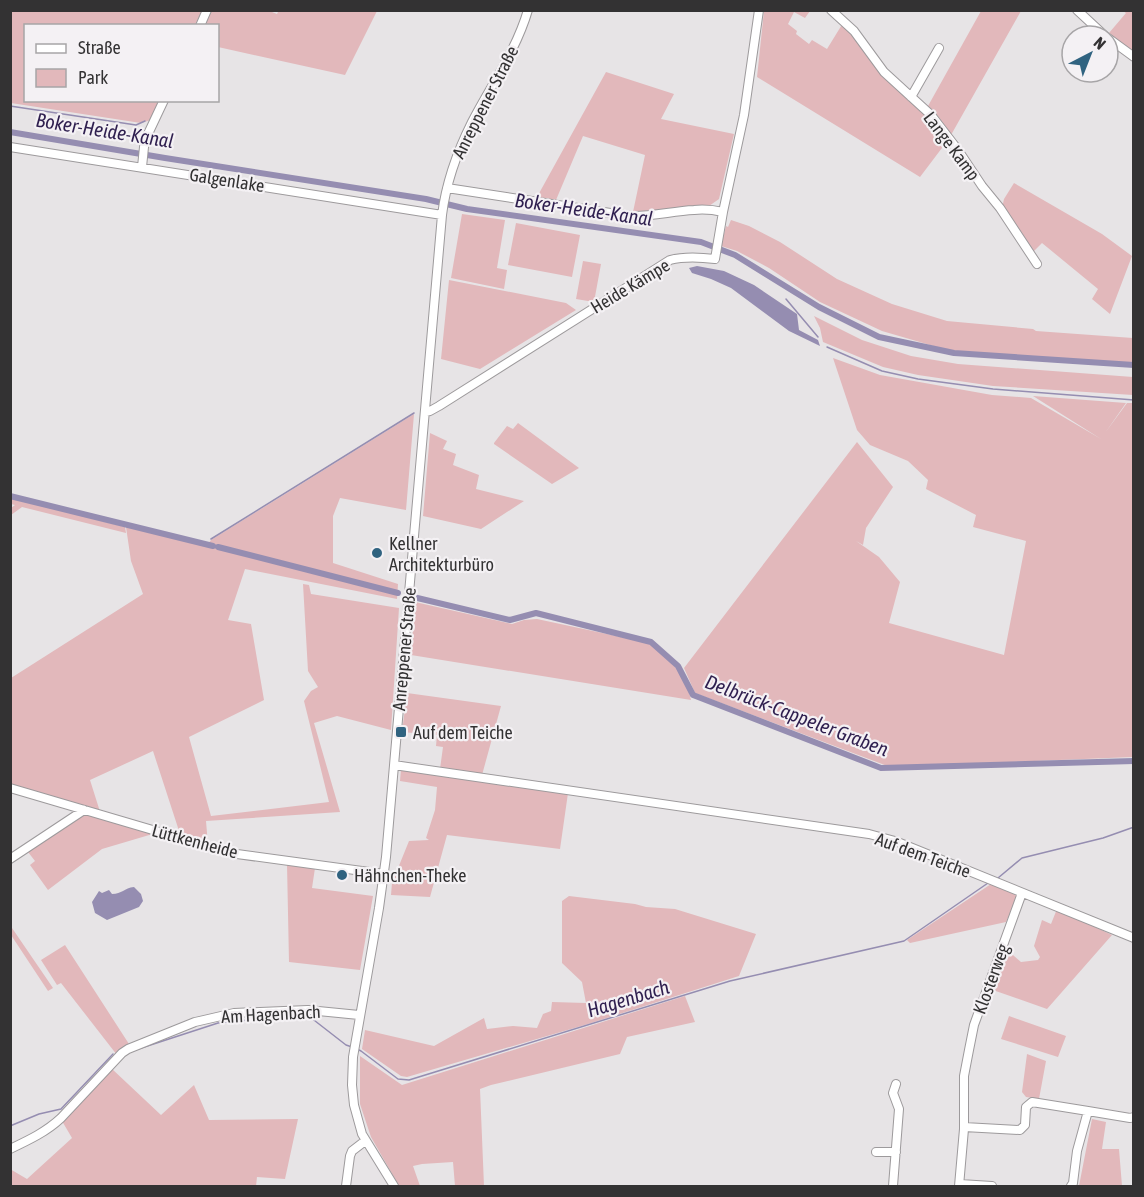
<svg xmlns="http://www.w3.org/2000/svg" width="1144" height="1197" font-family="'Asap Condensed',sans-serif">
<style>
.green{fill:#e2b8bb}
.water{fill:#958db1}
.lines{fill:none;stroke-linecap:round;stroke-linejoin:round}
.stream{stroke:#958db1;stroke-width:1.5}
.canal{stroke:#958db1;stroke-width:6}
.minor-casing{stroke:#9d9a9c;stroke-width:10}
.minor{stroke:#fff;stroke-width:8}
.poi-dot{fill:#306380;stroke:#f4f1f4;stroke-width:2}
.labels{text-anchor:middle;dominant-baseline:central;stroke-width:4.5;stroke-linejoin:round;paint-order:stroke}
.street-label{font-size:18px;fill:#333233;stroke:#f4f1f4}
.poi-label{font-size:18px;fill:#333233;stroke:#f4f1f4;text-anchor:start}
.water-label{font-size:20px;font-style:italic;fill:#2f1f4f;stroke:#f4f1f4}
</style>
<rect width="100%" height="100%" fill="#e7e4e6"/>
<path class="green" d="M267 10 277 14 279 10 377 11 345 75 218 47V26H202L209 11Z
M10 11H202L195 25 26 26V100L160 101 151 120 141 123 11 103Z
M764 11H810L805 18 794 12 788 24 797 31 796 34 809 44 812 40 827 49 843 23 929 117 948 140 920 177 757 77Z
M981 11H1021L951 135 934 111 928 106Z
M1123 11H1133V52L1109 33 1126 13Z
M606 72 674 94 661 119 734 134 719 199 709 206 633 212 645 155 583 136 556 200 537 197Z
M1014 183 1102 234 1132 256 1110 314 1092 299 1098 289 1042 243 1032 253 1002 208 1004 199Z
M462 214 505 220 497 268 507 270 504 289 451 278Z
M731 220 749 226 780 242 837 279 892 304 947 321 1033 329 1036 331 1133 338V363L954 352 882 331 820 302 769 268 737 251 721 246 726 226 728 227Z
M516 223 580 235 572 277 508 265Z
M583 261 601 264 594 302 576 299Z
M449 280 566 303 576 310 480 369 441 359Z
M814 316 862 340 911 356 958 364 1133 377V395L993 386 918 375 883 367 823 342 820 328Z
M833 358 880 375 992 395 1031 398 1101 439 1033 396 1126 403 1105 433 1127 403H1133V757L890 767 695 693 684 668 857 442 893 487 866 528 863 545 856 541 879 557 900 582 889 623 1004 655 1026 541 973 527 976 515 926 489 928 480 908 461 870 445 857 430Z
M414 414 406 510 340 498 333 516V563L398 584 397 599 245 569 228 620 251 624 264 700 189 737 211 816 329 802 304 701 311 691 318 687 308 671 303 584 309 585 311 594 399 608 391 730 337 716 314 723 340 812 206 821 208 845 181 837 153 751 90 780 102 818 156 833 102 849 48 890 30 865 35 861 28 852 86 812 88 807 11 784V678L143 594 131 561 126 527 206 546 211 540Z
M518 423 579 468 552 484 494 444V443L507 426 513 429Z
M430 433 447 441 443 449 456 454 453 465 479 475 476 489 524 501 481 529 423 516Z
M11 498 125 527 126 533 22 507 11 515V508L15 505 11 504Z
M415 602 512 624 524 620 537 619 649 643 666 657 678 670 689 692 691 700 411 655Z
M407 693 501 706 482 775 440 769 443 747 436 746 437 735 402 732Z
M401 769 568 793 560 849 447 835 430 897 391 895 392 883 409 841 429 840 426 838 435 810 437 787 400 781Z
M287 864 315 868 312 888 373 896 360 970 289 962Z
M991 884 1016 895V900L1006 922 910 943 907 940Z
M569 896 635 904 646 907 675 909 756 934 739 976 588 1024 407 1077 401 1076 362 1049 365 1030 434 1046 484 1018 487 1029 513 1026 537 1028 543 1014 551 1011 552 1002 586 1003 582 982 562 963V901Z
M1057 909 1112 935 1047 1009 990 989 1005 948 1021 962 1038 960 1040 957 1034 946 1042 920 1051 924Z
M12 928 53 988 48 991 11 935V929Z
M65 945 129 1044 117 1055 61 983 57 985 41 960Z
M685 996 695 1022 627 1037 620 1054 491 1085 480 1089 484 1186H455L453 1162 422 1164 413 1166 420 1186H399L371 1137 360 1104V1056L402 1085Z
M1009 1016 1066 1036 1058 1057 1001 1039Z
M1027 1054 1046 1061 1039 1099 1026 1097 1022 1092Z
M111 1068 161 1115 194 1085 209 1120 298 1119 285 1179 257 1177 256 1186H11L10 1169 27 1179 72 1138 62 1121Z
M1092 1119 1106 1122 1102 1149H1119L1122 1186H1079Z"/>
<path class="water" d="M697 266 724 271 754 285 797 314 799 330 818 340 820 346 789 331 731 288 711 279 692 273 689 268Z
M134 887 141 894 143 901 139 907 107 920 95 913 92 902 99 891 102 893 109 890 112 894C122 894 124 888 134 887Z"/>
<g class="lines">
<path class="stream" d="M10 106 136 125 145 121
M786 299 818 337
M827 347 882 371 918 379 993 389 1134 400
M211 539 414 413
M998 878 1022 858 1103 838 1134 827
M357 1049 361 1051 398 1079 409 1080 730 981 904 941 988 883
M132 1051 218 1023 301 1015 310 1017 346 1045 352 1047
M10 1126 39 1114 61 1109 113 1054"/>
<path class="canal" d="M10 132 165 158 426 199 467 209 701 242 735 255 819 307 879 337 954 353 1134 365
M10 496 213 546
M218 547 398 593
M409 596 510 620 536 613 651 642 678 666 693 695 881 768 1134 761"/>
<g class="minor-casing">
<path id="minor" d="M831 10 854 31 884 72 931 115 958 150 982 186 1000 208 1037 264
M1077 10 1105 36
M200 26 207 10
M1108 38 1134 57
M911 97 939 48
M10 147 442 215
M142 167 144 147 147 136 164 100
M723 212 744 115 759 10
M425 412 430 411 439 406 670 260C685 256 699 257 715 259L723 212C714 210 704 209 694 210 672 211 652 217 630 216L447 188
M394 765 869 834 895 841 1134 938
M10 788 207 846 237 854 384 874
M10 859 84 810
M964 1127 1020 1130 1025 1125 1026 1107 1032 1102 1088 1111
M10 1149C29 1140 46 1132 61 1118L122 1053 128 1049 195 1022 234 1013 308 1010 359 1015
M876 1152H896
M960 1184 992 1186
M346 1186 350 1156 352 1151 365 1141
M394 1186 362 1134 354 1105 352 1085 353 1057 379 908 386 857 442 215C446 183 457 152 472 122 491 85 516 51 528 10
M893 1186 899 1109 893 1093 896 1084
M959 1186 964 1129V1076L969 1050 974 1025 1022 893
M1071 1186 1073 1183 1077 1151 1088 1111 1130 1118 1134 1117"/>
</g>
<use href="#minor" class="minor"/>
</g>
<g class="poi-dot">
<circle cx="377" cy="553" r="6"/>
<rect x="395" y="726" width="12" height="12" rx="3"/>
<circle cx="342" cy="875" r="6"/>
</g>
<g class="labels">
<g class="street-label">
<text transform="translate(485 102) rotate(-63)">Anreppener Straße</text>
<text transform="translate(952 146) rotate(53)">Lange Kamp</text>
<text transform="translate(227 180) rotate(9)">Galgenlake</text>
<text transform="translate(630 286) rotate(-31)">Heide Kämpe</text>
<text transform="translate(404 649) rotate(-85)">Anreppener Straße</text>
<text transform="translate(195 841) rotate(15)">Lüttkenheide</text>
<text transform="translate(923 855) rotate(20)">Auf dem Teiche</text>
<text transform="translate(991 979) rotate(-70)">Klosterweg</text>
<text transform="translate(271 1014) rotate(-3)">Am Hagenbach</text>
</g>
<g class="poi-label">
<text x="389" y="543">Kellner<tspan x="389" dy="21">Architekturbüro</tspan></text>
<text x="413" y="732">Auf dem Teiche</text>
<text x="354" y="875">Hähnchen-Theke</text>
</g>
<g class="water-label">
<text transform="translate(105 130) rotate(9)">Boker-Heide-Kanal</text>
<text transform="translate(584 209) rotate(8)">Boker-Heide-Kanal</text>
<text transform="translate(797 715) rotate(21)">Delbrück-Cappeler Graben</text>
<text transform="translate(628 998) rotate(-17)">Hagenbach</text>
</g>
</g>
<rect width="1144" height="1197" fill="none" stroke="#333233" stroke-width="24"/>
<rect x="24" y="24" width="195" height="78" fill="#f4f1f4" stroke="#a7a5a7" stroke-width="1.5"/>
<rect x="36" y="44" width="30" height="9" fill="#ffffff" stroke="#a7a5a7" stroke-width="1.5"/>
<text x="78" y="54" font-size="18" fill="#333233">Straße</text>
<rect x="36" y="69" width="30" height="18" fill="#e2b8bb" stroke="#a7a5a7" stroke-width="1.5"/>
<text x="78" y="84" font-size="18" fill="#333233">Park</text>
<g transform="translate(1090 54) rotate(42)"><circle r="28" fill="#f4f1f4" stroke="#a7a5a7" stroke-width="1.5"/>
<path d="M0-4.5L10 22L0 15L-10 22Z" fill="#306380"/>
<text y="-9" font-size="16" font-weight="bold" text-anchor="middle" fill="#333233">N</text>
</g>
</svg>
